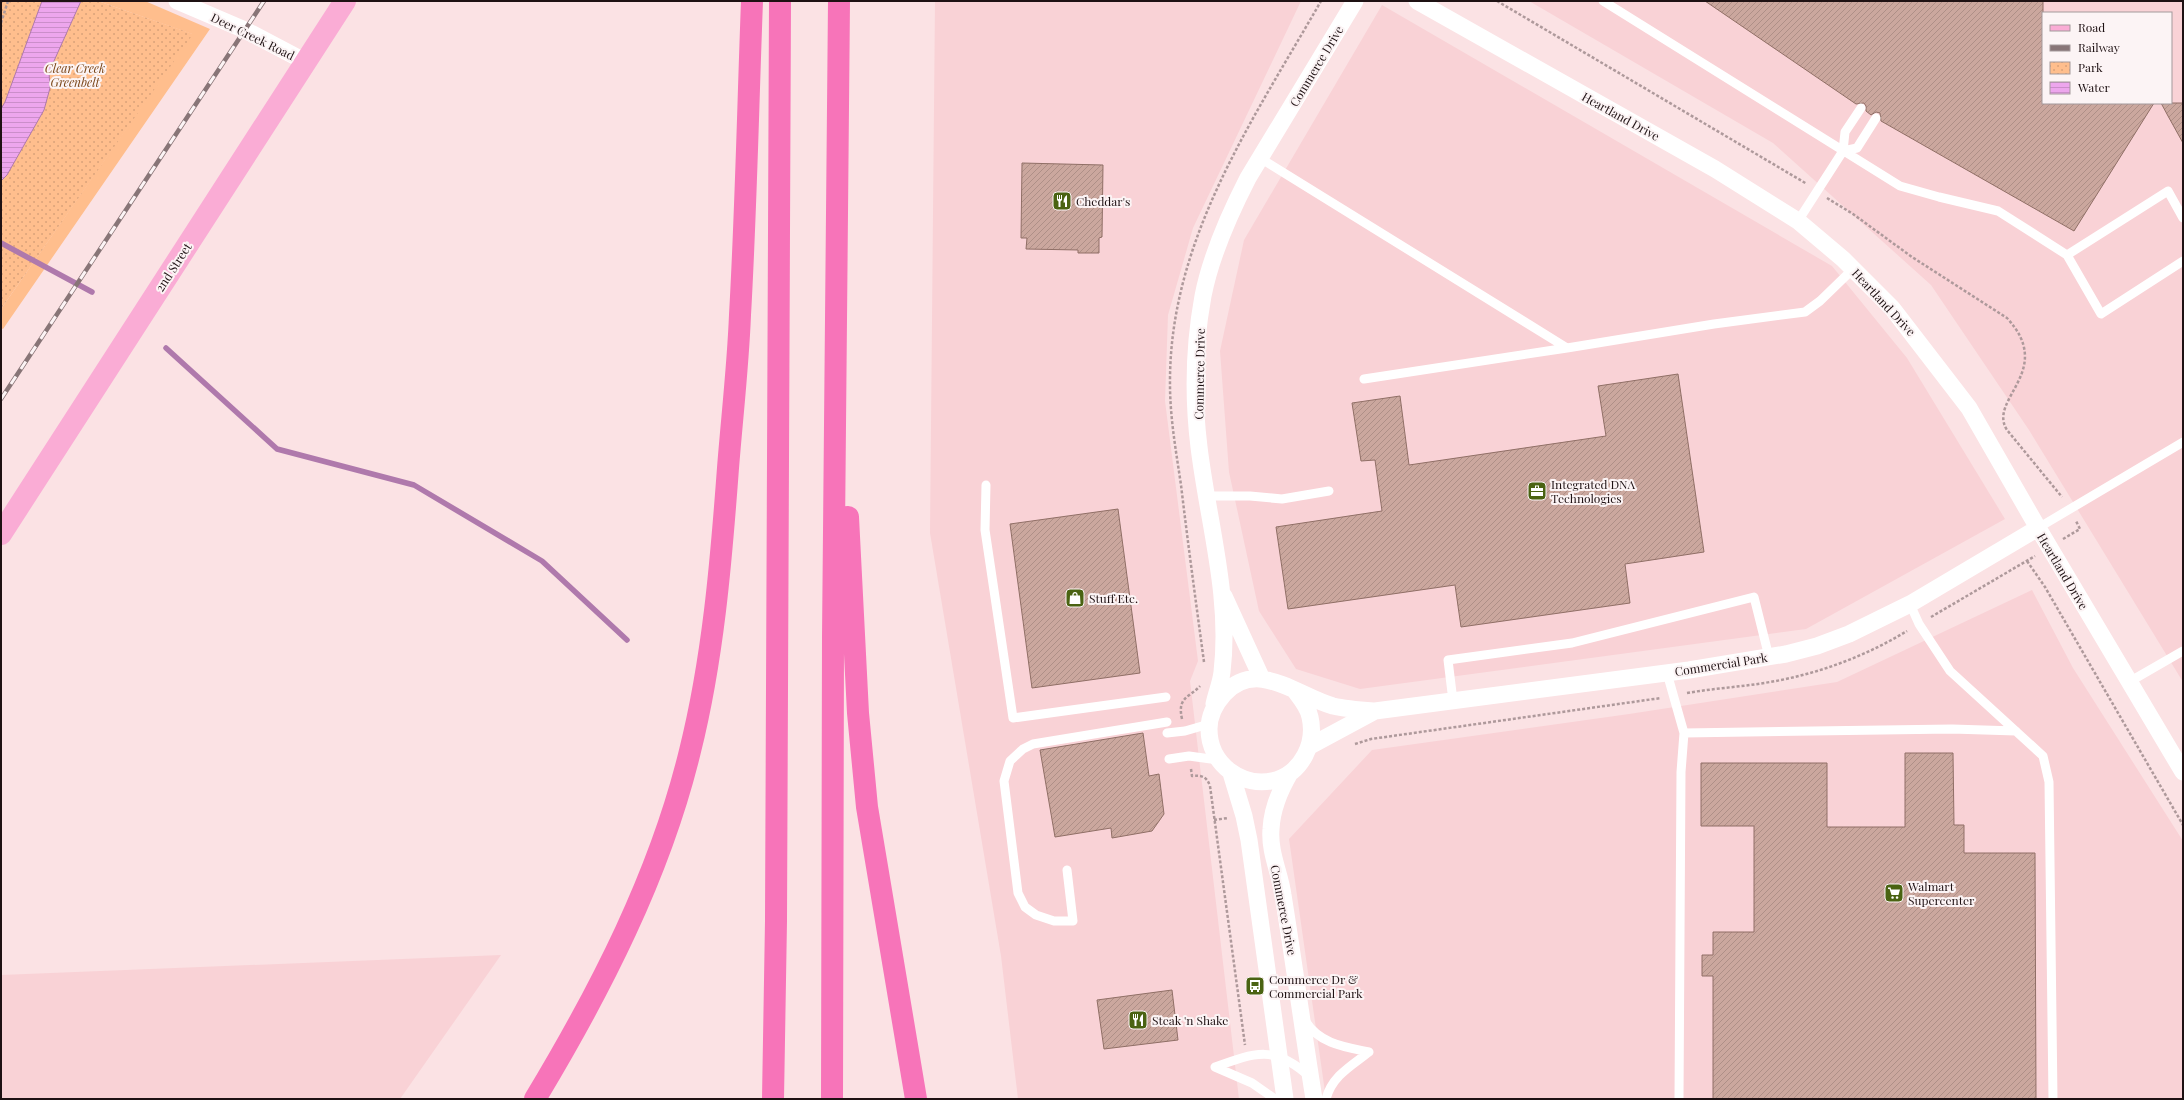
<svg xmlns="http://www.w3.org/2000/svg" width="2184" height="1100" font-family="'Playfair Display',serif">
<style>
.built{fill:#f9d2d6;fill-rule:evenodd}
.grass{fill:#ffbe8d}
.park{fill:url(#park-dots)}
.water{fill:url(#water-rules);stroke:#af79ac}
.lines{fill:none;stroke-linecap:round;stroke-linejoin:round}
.stream{stroke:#af79ac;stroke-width:5.5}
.building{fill:url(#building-hatch);stroke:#906f66}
.path{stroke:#ae999b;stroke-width:2.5;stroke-dasharray:3 2;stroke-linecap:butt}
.lane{stroke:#fff;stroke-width:9}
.street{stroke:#fff;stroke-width:17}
.primary{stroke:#faacd5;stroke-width:22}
.highway{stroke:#f774b9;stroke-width:22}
.rail-casing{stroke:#887577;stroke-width:4.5}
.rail{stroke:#fcf4f5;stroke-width:3;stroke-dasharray:9;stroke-linecap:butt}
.labels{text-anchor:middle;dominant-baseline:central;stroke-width:4;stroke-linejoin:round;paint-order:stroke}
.street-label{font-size:12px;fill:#1e1113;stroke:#fcf4f5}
.park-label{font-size:12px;font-style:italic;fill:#7a4618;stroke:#fcf4f5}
.poi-label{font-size:12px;fill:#1e1113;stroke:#fcf4f5;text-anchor:start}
</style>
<defs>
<pattern id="park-dots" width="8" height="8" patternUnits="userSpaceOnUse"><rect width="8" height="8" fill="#ffbe8d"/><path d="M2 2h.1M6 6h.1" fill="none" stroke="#daa279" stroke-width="1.8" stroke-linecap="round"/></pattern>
<pattern id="water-rules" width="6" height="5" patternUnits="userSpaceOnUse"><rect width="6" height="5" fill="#eda6ed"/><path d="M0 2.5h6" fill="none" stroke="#cb8eca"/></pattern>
<pattern id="building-hatch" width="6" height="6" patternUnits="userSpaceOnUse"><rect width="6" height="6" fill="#cba79e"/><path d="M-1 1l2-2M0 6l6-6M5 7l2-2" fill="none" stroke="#ae8f87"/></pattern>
</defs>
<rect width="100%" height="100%" fill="#fbe2e4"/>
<path class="built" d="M935 1H1301L1193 228 1168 315 1165 401 1198 661 1190 681 1239 1099H1018L1001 956 930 533Z
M1529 1H2183V682L2029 430 1931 285 1773 143ZM2043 13H2171V103H2043Z
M1382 5 1832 266 1907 358 2005 519 1806 629 1360 689 1296 669 1259 611 1229 472 1220 351 1244 240Z
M2032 590 2073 668 2183 841V1099H1326L1289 839 1372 750 1629 714 1837 682Z
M501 955 400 1099H1V975Z"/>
<path class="grass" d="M98 1H145L210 29 3 329 1 328V309L192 34Z"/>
<path class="park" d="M1 1H98L193 34 1 309Z"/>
<path class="water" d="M42 1H81L49 72 50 88 44 110 7 175 1 181V109L5 102Z"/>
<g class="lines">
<path class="stream" d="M1 243 92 292
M166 348 277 449 414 485 542 561 627 640"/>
</g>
<path class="building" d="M1705 1H2043V103H2154L2074 231 1881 121 1880 113 1876 112 1871 115 1866 111V106L1864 103 1856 104Z
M2161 103H2183V143L2168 116Z
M1022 163 1103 165 1102 237 1099 238V253H1078V250L1026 249 1027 238H1021Z
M1678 374 1704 552 1625 564 1630 603 1461 627 1455 585 1288 609 1276 527 1382 511 1375 460 1361 461 1352 403 1400 396 1409 465 1606 436 1598 386Z
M1118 509 1140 673 1032 688 1010 524Z
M1143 733 1149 776 1159 774 1164 814 1152 831 1112 838 1111 828 1055 837 1040 750Z
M1905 753H1953L1954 825H1964V853H2035L2036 1099H1713V976H1702V955H1713V932H1754V826H1701V763H1827V827H1905Z
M1172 990 1178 1040 1104 1049 1097 1000Z"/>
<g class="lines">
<path class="path" d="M1497 1 1807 184
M1 23 8 1
M1827 198 1853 214 1912 257 2007 318C2056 371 1987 399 2007 430L2062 497
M2063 539 2080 529 2076 521
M2027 561 2045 587 2183 825
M1931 617 2035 556
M1204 662C1196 603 1188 544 1181 485 1176 451 1170 418 1170 384 1169 240 1253 120 1321 1
M1687 693C1715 688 1742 687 1770 682 1818 674 1866 656 1907 631
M1182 719C1177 697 1189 698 1200 686
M1355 744 1371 739 1661 698
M1191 769 1192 776C1202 775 1207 777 1210 786L1245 1045
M1214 820 1228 818"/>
<path class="lane" d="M1603 1 1900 186 1939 197 1998 211 2067 255 2101 314 2183 261
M1843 151 1857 148 1876 118
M1260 158 1567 348 1714 324 1805 312 1820 301 1853 269
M1798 221 1843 151 1845 132 1861 108
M2067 255 2168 191 2183 218
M1364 379 1567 348
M986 485 985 530 1013 718 1166 697
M1207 496H1250L1282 499 1329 491
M2038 528 2183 442
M1910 604 1919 624 1950 671 2043 756 2049 782 2053 1099
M1667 673 1684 733 1681 772 1679 1099
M2129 682 2183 651
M1453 701 1448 660 1572 643 1754 597 1769 657
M1167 733 1185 731 1209 724
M1684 733 1952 729 2016 731
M1169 759 1189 756 1218 760
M1067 870 1073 921H1054L1036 915 1025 907 1018 893 1004 781 1010 761 1023 749 1033 744 1167 722
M1306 1022C1320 1044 1345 1047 1369 1052
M1215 1067C1256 1052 1275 1045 1310 1077
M1215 1067 1252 1083 1275 1099
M1326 1099C1332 1076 1351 1066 1369 1052"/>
<path class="street" d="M177 1 245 30 306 62
M1417 1 1715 169 1798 221 1843 259 1892 308 1969 408 2038 528 2183 772
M1224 596 1262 679
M1295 691C1301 699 1308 707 1310 717 1316 743 1302 772 1276 780 1242 789 1209 764 1209 729 1209 716 1215 704 1224 694 1257 658 1297 696 1333 706 1346 709 1361 710 1375 711L1689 670 1786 654 1817 646 1849 634 1910 604 2038 528
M1214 704C1216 694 1221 682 1222 672 1231 596 1208 522 1199 447 1193 398 1194 345 1203 296 1211 255 1229 215 1248 178L1355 1
M1310 746 1375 711
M1231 773 1244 816 1249 840 1285 1099
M1290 773C1280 790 1272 809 1271 829 1269 852 1280 873 1283 895 1294 963 1303 1031 1314 1099"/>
<path class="primary" d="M1 534 345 1"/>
<path class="highway" d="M848 517 858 713 867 807 916 1099
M535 1099C600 991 660 875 690 751 713 659 721 563 728 468 732 417 738 366 740 315 746 210 748 106 752 1
M773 1099 776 921 780 1
M832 1099 833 638 839 1"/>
<g class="rail-casing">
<path id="rail" d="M1 399 264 1"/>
</g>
<use href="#rail" class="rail"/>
</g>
<defs>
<g id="restaurant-square" transform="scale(1)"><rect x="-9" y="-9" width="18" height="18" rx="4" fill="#4a6312" stroke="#fcf4f5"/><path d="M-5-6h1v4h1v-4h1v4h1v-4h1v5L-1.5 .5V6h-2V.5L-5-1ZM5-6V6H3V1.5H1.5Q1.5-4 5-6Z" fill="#fff"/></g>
<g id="office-square" transform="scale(1)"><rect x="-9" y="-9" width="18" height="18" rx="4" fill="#4a6312" stroke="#fcf4f5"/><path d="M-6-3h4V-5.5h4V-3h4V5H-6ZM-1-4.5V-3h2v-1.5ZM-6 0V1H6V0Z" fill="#fff"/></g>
<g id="shop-square" transform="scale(1)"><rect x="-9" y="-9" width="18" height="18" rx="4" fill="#4a6312" stroke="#fcf4f5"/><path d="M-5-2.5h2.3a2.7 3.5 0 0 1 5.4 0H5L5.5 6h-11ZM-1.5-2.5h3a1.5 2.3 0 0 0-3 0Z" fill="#fff"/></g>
<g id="supermarket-square" transform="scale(1)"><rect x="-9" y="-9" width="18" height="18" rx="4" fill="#4a6312" stroke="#fcf4f5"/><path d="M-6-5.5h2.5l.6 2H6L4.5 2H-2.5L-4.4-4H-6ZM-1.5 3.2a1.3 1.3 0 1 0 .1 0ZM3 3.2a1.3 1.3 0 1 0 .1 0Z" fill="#fff"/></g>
<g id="bus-square" transform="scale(1)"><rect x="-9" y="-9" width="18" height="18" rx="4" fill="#4a6312" stroke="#fcf4f5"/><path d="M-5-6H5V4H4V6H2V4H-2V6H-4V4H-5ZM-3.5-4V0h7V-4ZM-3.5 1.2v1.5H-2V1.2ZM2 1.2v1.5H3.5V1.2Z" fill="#fff"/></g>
</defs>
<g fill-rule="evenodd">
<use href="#restaurant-square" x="1062" y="201"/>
<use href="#office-square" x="1537" y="491"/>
<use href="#shop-square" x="1075" y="598"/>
<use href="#supermarket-square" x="1894" y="893"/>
<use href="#bus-square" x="1255" y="986"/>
<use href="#restaurant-square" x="1138" y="1020"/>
</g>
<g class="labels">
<g class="street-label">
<text transform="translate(253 36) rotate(26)">Deer Creek Road</text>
<text transform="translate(1316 66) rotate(-59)">Commerce Drive</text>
<text transform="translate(1621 116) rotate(29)">Heartland Drive</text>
<text transform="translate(173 267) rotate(-57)">2nd Street</text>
<text transform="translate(1884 302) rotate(47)">Heartland Drive</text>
<text transform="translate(1199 374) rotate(-89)">Commerce Drive</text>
<text transform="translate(2063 571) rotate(59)">Heartland Drive</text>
<text transform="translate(1721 664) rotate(-9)">Commercial Park</text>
<text transform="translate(1284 910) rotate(79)">Commerce Drive</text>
</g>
<g class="park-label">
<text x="75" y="68">Clear Creek<tspan x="75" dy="14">Greenbelt</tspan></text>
</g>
<g class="poi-label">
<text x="1076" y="201">Cheddar's</text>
<text x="1551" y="484">Integrated DNA<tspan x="1551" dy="14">Technologies</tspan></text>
<text x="1089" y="598">Stuff Etc.</text>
<text x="1908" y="886">Walmart<tspan x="1908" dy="14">Supercenter</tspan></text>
<text x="1269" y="979">Commerce Dr &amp;<tspan x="1269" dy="14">Commercial Park</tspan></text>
<text x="1152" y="1020">Steak 'n Shake</text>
</g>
</g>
<rect width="2184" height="1100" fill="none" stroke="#1e1113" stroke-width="4"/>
<rect x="2042" y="12" width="130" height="92" fill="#fcf4f5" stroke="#a3999b"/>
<rect x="2050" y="25" width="20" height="6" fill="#faacd5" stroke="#a3999b"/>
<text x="2078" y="32" font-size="12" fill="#1e1113">Road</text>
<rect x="2050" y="45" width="20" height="6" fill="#887577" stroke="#a3999b"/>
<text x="2078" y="52" font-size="12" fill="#1e1113">Railway</text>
<rect x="2050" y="62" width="20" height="12" fill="url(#park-dots)" stroke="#a3999b"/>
<text x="2078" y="72" font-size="12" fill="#1e1113">Park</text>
<rect x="2050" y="82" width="20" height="12" fill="url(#water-rules)" stroke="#a3999b"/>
<text x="2078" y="92" font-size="12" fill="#1e1113">Water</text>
</svg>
